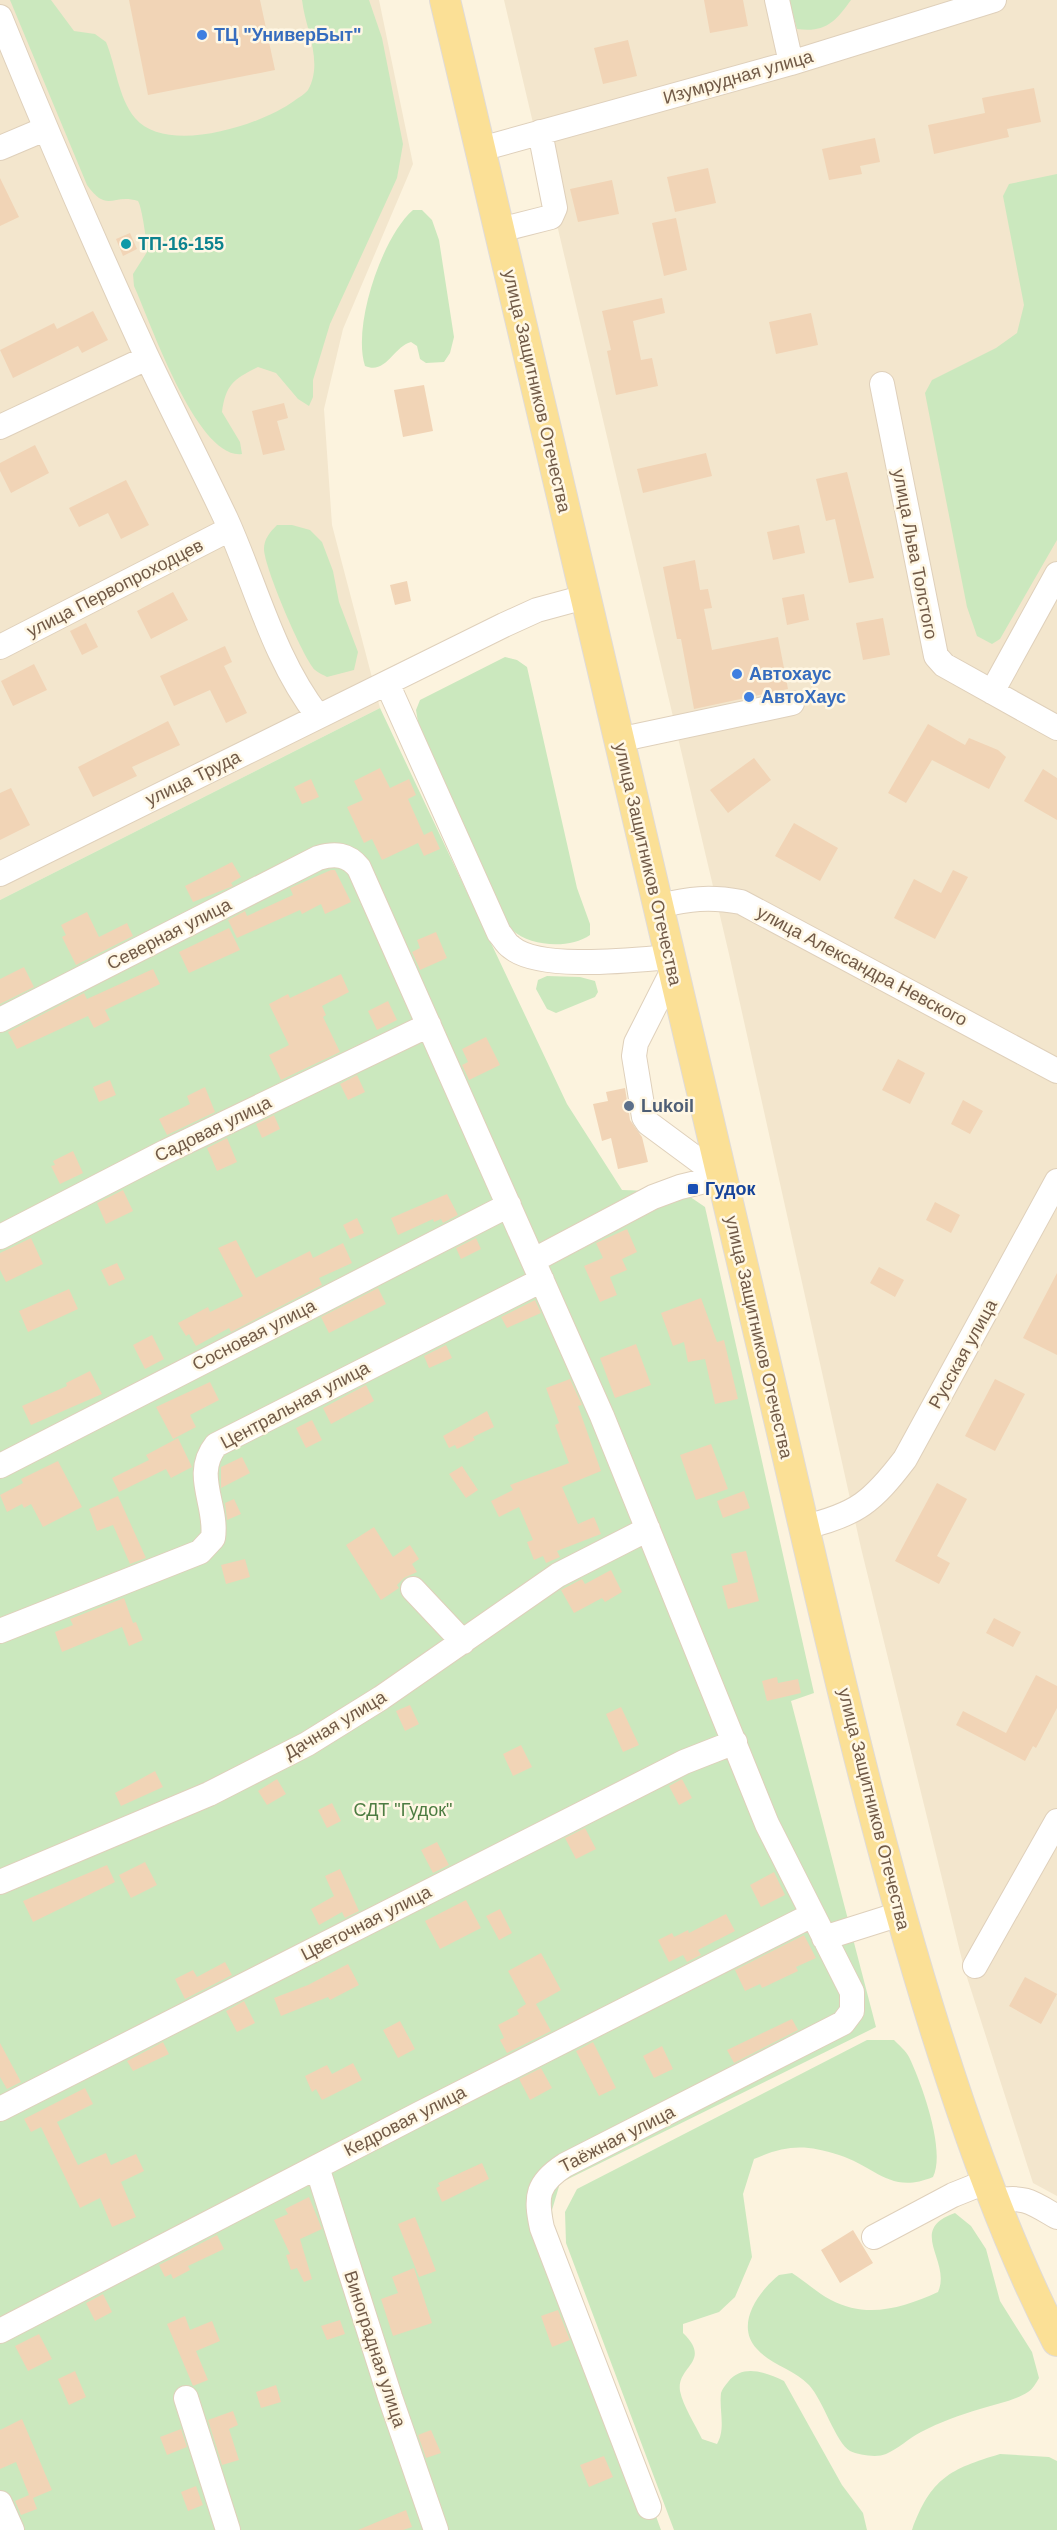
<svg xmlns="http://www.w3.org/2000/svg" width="1057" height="2530" font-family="Helvetica,sans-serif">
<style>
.residential{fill:#f3e6cd}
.green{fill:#cbe8be}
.building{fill:#f1d4b6}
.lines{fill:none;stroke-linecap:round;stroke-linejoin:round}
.minor-casing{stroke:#dfd0bb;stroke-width:26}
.major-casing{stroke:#e0dbd7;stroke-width:32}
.minor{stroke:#fff;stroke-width:24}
.major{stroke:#fbe096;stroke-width:30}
.shop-dot{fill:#3f7fe0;stroke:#fff7e4;stroke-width:2}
.culture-dot{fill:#0f9aa8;stroke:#fff7e4;stroke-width:2}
.service-dot{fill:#5c6f8a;stroke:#fff7e4;stroke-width:2}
.transit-dot{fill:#1a4fb4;stroke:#fff7e4;stroke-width:2}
.labels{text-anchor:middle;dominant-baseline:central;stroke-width:5;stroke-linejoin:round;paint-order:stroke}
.shop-label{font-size:18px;font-weight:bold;fill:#366cbe;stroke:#fff7e4;text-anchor:start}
.street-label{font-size:18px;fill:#715a47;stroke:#fff7e4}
.culture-label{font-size:18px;font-weight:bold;fill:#0d838f;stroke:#fff7e4;text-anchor:start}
.service-label{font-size:18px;font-weight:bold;fill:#4e5e75;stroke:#fff7e4;text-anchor:start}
.transit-label{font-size:18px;font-weight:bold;fill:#164399;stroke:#fff7e4;text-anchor:start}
.park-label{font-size:18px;fill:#4d7c42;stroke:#fff7e4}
</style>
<rect width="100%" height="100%" fill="#fcf3de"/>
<path class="residential" d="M0 0H379L413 164 343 329 324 409 332 525 380 708 0 900Z
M504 0H1057V2196L1033 2183 964 1968 861 1548 729 954Z"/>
<path class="green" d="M10 0H51L74 31 95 34 106 42C116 66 118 97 135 118 167 156 261 125 294 101 298 98 305 94 308 90 324 62 305 28 302 0H369L382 38 403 144 397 178 330 324 313 380V397L309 406 298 399 276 373 258 367C234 379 226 384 222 412L240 442 242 454C197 460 150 321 134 286L133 274 147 252C147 243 142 207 138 201 112 193 108 214 87 185Z
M789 0H851C836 21 826 33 797 29Z
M1057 174V540L1000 639 992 644 977 636 967 607 925 393 932 380 996 348 1017 333 1024 305 1003 196 1009 184Z
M413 210H422L432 220 439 240 454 337 450 353 444 362 426 363 420 359 417 346 411 342C393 347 386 375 365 366 352 326 382 237 413 210Z
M277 525H292L310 530 322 542 333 571 339 602 358 652 354 670 327 677C324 675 318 673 315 670 303 658 264 567 264 549 264 539 270 532 277 525Z
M505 657 517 660 527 667 577 888 590 924V935C570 949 531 947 512 930 508 926 504 920 501 915L418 722 416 710 420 700Z
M380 708 567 1104 622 1190 683 1192 705 1207 814 1693 791 1701 876 2027 560 2183 552 2210 554 2235 661 2530H0V900Z
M547 976 580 977 595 981 598 992 595 997 556 1013 547 1009 536 989 538 980Z
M867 2040H894C899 2045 906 2051 909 2057 922 2084 946 2151 933 2177 890 2195 875 2166 839 2155 805 2144 786 2145 754 2159L743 2194 752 2257 735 2297 719 2312 683 2324V2333C713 2362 676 2366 680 2391 683 2406 695 2424 702 2439L717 2444C726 2429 719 2411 721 2393 722 2389 725 2386 728 2382 743 2363 767 2373 784 2381L842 2485 863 2513 867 2530H674L566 2243 565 2212 577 2189Z
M955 2213 971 2226 986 2249 1000 2301 1032 2352 1039 2378C1036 2383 1033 2389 1028 2392 1014 2401 996 2404 980 2409 960 2415 940 2422 921 2432 909 2438 898 2449 886 2454 877 2458 859 2455 850 2451 836 2443 823 2400 809 2385 794 2369 771 2365 757 2349 734 2325 759 2291 779 2275L792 2273C805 2281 817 2293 831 2300 867 2319 903 2308 938 2292 952 2261 906 2230 955 2213Z
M1000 2454 1049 2457 1057 2461V2530H912C931 2478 950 2469 1000 2454Z"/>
<path class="building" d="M129 0H260L275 70 148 95Z
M704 0H743L748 26 710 33Z
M628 40 637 76 603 84 594 48Z
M1034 88 1041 122 1007 129 1009 137 934 154 928 125 985 113 982 98Z
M875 138 880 162 860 166 862 174 829 180 822 149Z
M708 168 716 203 675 212 667 177Z
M0 178 19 217 0 226Z
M612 180 619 214 578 222 570 189Z
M676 218 687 270 664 276 652 223Z
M130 233 137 249 123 256 116 239Z
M662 298 665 313 633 321 641 360 652 358 658 386 616 395 607 351 611 350 602 311Z
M93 311 108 340 82 353 78 346 13 378 0 350 54 323 57 329Z
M811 313 818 345 776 354 769 322Z
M424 385 433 431 403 437 394 390Z
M284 403 288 418 277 421 285 450 263 455 252 411Z
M35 445 49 473 11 493 0 471V463Z
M706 453 712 476 643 493 637 469Z
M847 472 874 578 849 583 835 519 826 521 816 479Z
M126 480 149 525 121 539 108 513 79 527 69 508Z
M799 525 805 553 773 560 767 532Z
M695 560 700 590 708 589 712 608 704 609 712 650 778 637 788 689 694 709 681 639H677L663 567Z
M407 581 411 601 395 605 390 585Z
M173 592 188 620 151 639 137 611Z
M804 594 809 620 787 625 782 598Z
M883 618 890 655 863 660 856 623Z
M86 623 98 647 82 655 70 631Z
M225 646 232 662 224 666 247 713 226 723 210 690 174 706 160 676Z
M34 664 47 690 13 706 1 681Z
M168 721 180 745 132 767 137 776 93 797 78 767Z
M928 724 965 745 969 738 998 750 1006 757 989 789 932 760 906 803 888 793Z
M754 758 771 780 728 813 710 790Z
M380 768 390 788 409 779 416 795 408 799 424 835 432 831 440 849 424 856 418 843 382 860 372 839 364 843 347 807 363 800 354 781Z
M1043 769 1057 778V820L1024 801Z
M311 779 319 797 302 804 294 787Z
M11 788 30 825 0 840V793Z
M794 823 838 848 820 881 775 856Z
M232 862 241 877 231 883 233 886 193 902 185 886Z
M331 870H335L351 902 325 914 321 904 302 914 300 910 237 938 228 920 245 911 247 916 293 895 290 888Z
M953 870 968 877 935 939 894 918 914 879 941 893Z
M87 912 99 937 127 923 133 936 76 965 62 937 66 935 61 925Z
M229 928 240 950 189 973 179 952Z
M436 932 447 958 420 970 412 952 420 948 417 940Z
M24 967 34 987 0 1004V979Z
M153 969 160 984 105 1010 110 1020 94 1028 88 1016 17 1049 8 1032 84 993 87 999Z
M341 974 349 992 322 1006 326 1015 323 1017 340 1052 281 1080 269 1055 289 1045 269 1004 288 994 290 998Z
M388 1001 397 1020 377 1030 368 1011Z
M486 1037 500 1065 469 1080 462 1065 468 1062 462 1049Z
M898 1059 925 1073 910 1104 882 1090Z
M357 1075 365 1092 348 1100 340 1084Z
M110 1080 116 1095 99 1102 93 1087Z
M205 1087 215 1112 167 1135 159 1119 190 1104 187 1096Z
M625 1088 630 1120 642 1137 648 1162 618 1169 611 1138 602 1141 593 1104 608 1101 606 1092Z
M963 1100 983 1111 970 1134 951 1124Z
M274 1115 280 1129 262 1138 256 1124Z
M227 1138 237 1162 217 1171 207 1148Z
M73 1151 83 1173 60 1184 51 1166 55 1165 53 1161Z
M123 1190 133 1211 106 1224 97 1203Z
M447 1194 458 1215 443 1223 441 1219 434 1222 433 1219 398 1235 391 1218Z
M935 1202 960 1215 951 1233 926 1220Z
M357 1218 364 1233 350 1239 343 1225Z
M627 1229 637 1252 622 1259 627 1270 610 1277 617 1295 600 1302 584 1266 603 1258 596 1243Z
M31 1238 43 1264 6 1282 0 1270V1253Z
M476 1238 481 1249 461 1259 456 1248Z
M236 1240 256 1278 310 1251 313 1258 343 1243 352 1263 319 1278 322 1285 231 1332 229 1328 196 1346 189 1334 186 1336 178 1323 208 1307 210 1312 243 1296 218 1248Z
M117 1263 125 1279 109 1286 101 1270Z
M879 1267 904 1280 895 1297 870 1283Z
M1057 1273V1355L1023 1338Z
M378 1288 386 1304 329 1333 321 1317Z
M69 1289 78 1309 28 1332 19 1311Z
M701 1298 717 1342 724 1340 738 1399 715 1404 705 1359 688 1362 684 1342 673 1346 661 1313Z
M535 1300 541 1313 507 1328 501 1317Z
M152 1335 164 1359 145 1369 133 1345Z
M636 1344 651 1385 615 1398 600 1358Z
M446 1345 452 1358 429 1368 424 1356Z
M90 1371 102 1394 31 1425 22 1406 67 1386 66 1383Z
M570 1379 582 1405 578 1406 601 1471 562 1487 578 1524 594 1517 601 1534 557 1551 560 1557 546 1563 543 1556 534 1560 527 1542 533 1540 519 1507 499 1517 491 1501 513 1490 510 1485 569 1463 555 1425 559 1423 546 1388Z
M995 1379 1025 1394 995 1451 965 1436Z
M210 1382 219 1400 190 1415 196 1427 173 1439 156 1407Z
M366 1385 374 1401 331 1424 323 1408Z
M487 1411 494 1427 473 1437 475 1440 457 1449 455 1445 449 1448 443 1436Z
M312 1420 322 1440 306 1448 296 1428Z
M178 1438 192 1467 171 1478 166 1469 119 1492 112 1478 149 1460 146 1455Z
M711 1444 728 1489 696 1500 680 1455Z
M242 1457 250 1473 221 1488V1467Z
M58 1461 82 1507 43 1527 31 1504 24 1508 22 1504 7 1512 0 1495 23 1483 21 1479Z
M462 1466 478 1490 466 1498 449 1474Z
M937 1483 967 1499 937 1556 950 1563 939 1584 895 1561Z
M744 1491 750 1508 723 1518 717 1501Z
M118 1496 146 1558 130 1564 113 1525 97 1531 89 1509Z
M234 1499 241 1514 227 1520 225 1503Z
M374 1527 393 1557 410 1545 419 1559 412 1564 417 1572 404 1578 397 1585 399 1588 381 1600 346 1545Z
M746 1551 759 1601 728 1609 722 1586 738 1582 731 1554Z
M245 1559 250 1577 226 1584 221 1565Z
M611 1570 622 1592 605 1602 602 1598 574 1613 561 1590 582 1579 585 1584Z
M124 1598 133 1623 130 1624 136 1622 143 1640 129 1646 122 1627 62 1652 55 1632 73 1625 70 1619Z
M994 1618 1021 1632 1013 1647 986 1633Z
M1036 1675 1057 1686V1708L1036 1748 1033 1746 1025 1761 956 1725 963 1711 1006 1733Z
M777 1677 778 1683 798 1679 801 1693 767 1701 762 1681Z
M410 1705 419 1724 405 1731 396 1711Z
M621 1707 639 1745 623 1752 606 1714Z
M521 1745 532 1767 513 1776 503 1754Z
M155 1771 163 1787 121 1806 115 1793Z
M277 1779 286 1794 267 1805 258 1791Z
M682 1779 692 1798 679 1805 669 1786Z
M332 1803 341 1821 327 1828 318 1810Z
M585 1828 596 1849 576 1859 565 1838Z
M437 1842 449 1865 433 1873 421 1850Z
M145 1862 157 1885 131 1898 119 1875Z
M107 1865 115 1882 33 1922 23 1901Z
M340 1869 359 1911 345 1918 342 1912 319 1925 311 1909 334 1896 325 1876Z
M774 1872 785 1895 761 1907 750 1885Z
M466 1900 481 1928 440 1949 425 1921Z
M500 1909 512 1933 499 1940 486 1916Z
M726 1914 735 1931 698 1950 701 1955 687 1962 683 1955 669 1962 658 1940 672 1933 674 1937 688 1930 689 1933Z
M804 1935 816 1958 796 1967 798 1971 762 1988 760 1984 745 1991 735 1970Z
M541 1953 561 1990 536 2004 551 2031 507 2053 500 2040 504 2038 498 2025 519 2014 517 2010 526 2004 508 1971Z
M225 1962 232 1975 185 1999 175 1979 193 1970 197 1977Z
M348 1964 359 1985 330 2000 328 1997 281 2016 274 1998 308 1985Z
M1025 1977 1057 1994 1041 2024 1009 2006Z
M244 2001 255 2023 237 2032 226 2011Z
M792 2019 798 2030 734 2063 727 2050Z
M400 2021 415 2049 398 2058 383 2030Z
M163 2042 169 2054 133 2071 127 2061Z
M593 2042 616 2088 599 2096 576 2051Z
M0 2043 21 2082 7 2089 0 2077Z
M662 2046 673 2069 654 2078 643 2056Z
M353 2063 362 2080 322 2100 316 2089 312 2092 305 2076 327 2065 332 2074Z
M541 2068 552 2088 530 2100 519 2079Z
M85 2088 93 2104 57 2122 78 2165 106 2153 111 2165 136 2154 144 2171 121 2182 136 2217 112 2227 100 2198 80 2208 41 2127 31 2132 24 2119Z
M482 2163 489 2179 442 2202 436 2188 440 2186 438 2183Z
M309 2197 322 2229 300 2239 312 2279 304 2282 297 2268 291 2270 286 2255 290 2254 274 2220 288 2214 285 2209Z
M415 2217 436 2271 419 2277 398 2224Z
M853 2230 873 2263 840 2283 821 2250Z
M217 2235 224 2249 188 2266 190 2270 173 2279 171 2274 165 2277 159 2265Z
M414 2268 432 2323 393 2336 381 2299 398 2293 392 2277Z
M103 2294 112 2312 95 2321 86 2303Z
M558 2310 570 2340 552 2347 541 2316Z
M185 2316 190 2330 212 2321 220 2341 196 2351 208 2380 193 2386 167 2324Z
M340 2320 345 2334 327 2340 321 2326Z
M39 2334 52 2359 28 2371 15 2346Z
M75 2371 86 2397 69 2405 58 2379Z
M276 2385 281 2402 261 2408 256 2392Z
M233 2411 238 2425 229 2429 239 2460 222 2465 208 2420Z
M22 2419 52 2490 33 2498 37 2509 21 2515 15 2501 29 2495 16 2462 0 2469V2430Z
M181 2429 187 2447 167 2455 160 2437Z
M431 2430 441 2453 426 2458 418 2435Z
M604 2456 613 2477 589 2487 580 2465Z
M196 2486 203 2505 188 2511 181 2492Z
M406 2510 412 2527 403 2530H358Z"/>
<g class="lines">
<g class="minor-casing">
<path id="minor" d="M777 0 791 63
M0 17C46 131 95 244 146 355 172 410 200 464 226 519 256 585 273 658 318 716
M0 148 45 129
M481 149 791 63 994 0
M500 230 551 217 555 208 540 132
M882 384 936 656 944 665 1057 728
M0 427 147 358
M0 647 230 529
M387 683 499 933C503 937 506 944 511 947 539 971 633 960 670 957
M992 692 1057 574
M618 740 792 703
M0 874 504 625 537 610 585 597
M658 906C690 899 708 896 741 902L1057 1071
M673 970 636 1043 634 1056 644 1117 648 1123 721 1177
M0 1020 318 858C335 853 348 854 359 868L602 1416 767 1824 852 1992V2011L843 2023 565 2165C537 2183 535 2196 542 2228L649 2507
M0 1237 165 1152 429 1025
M534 1260 653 1197 680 1187 721 1177
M0 1466 509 1205
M804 1527C857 1515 873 1501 905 1459L1057 1181
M413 1589 463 1642
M0 1631 200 1552 213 1538C218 1505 192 1475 216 1445L542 1280
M0 1882 209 1794 307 1744 381 1698 558 1575 648 1529
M824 1938 900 1914
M975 1966 1057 1821
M0 2109 684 1762 735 1742
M317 2167 390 2397 436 2530
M996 2201C1024 2195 1033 2203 1057 2217
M874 2237 953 2195 988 2181
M0 2331 419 2114 812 1915
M186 2398 228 2530
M0 2503 12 2530"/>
</g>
<g class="major-casing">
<path id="major" d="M445 0C556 466 663 933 774 1398 824 1612 871 1826 937 2035 970 2139 1007 2244 1057 2341"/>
</g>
<use href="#minor" class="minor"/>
<use href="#major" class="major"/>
</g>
<g class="shop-dot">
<circle cx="202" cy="35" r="6"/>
<circle cx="737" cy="674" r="6"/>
<circle cx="749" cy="697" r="6"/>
</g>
<circle class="culture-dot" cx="126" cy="244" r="6"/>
<circle class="service-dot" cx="629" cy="1106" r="6"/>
<rect class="transit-dot" x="687" y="1183" width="12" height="12" rx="3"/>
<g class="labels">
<g class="shop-label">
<text x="214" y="35">ТЦ "УниверБыт"</text>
<text x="749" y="674">Автохаус</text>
<text x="761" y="697">АвтоХаус</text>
</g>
<g class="street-label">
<text transform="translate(738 77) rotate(-16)">Изумрудная улица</text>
<text transform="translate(537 391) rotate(77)">улица Защитников Отечества</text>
<text transform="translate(915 554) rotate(79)">улица Льва Толстого</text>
<text transform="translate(115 588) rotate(-27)">улица Первопроходцев</text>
<text transform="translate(193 778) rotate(-26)">улица Труда</text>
<text transform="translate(648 864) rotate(77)">улица Защитников Отечества</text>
<text transform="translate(169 934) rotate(-27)">Северная улица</text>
<text transform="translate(862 966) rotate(28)">улица Александра Невского</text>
<text transform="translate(213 1129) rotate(-26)">Садовая улица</text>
<text transform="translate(254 1335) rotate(-27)">Сосновая улица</text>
<text transform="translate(759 1337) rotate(77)">улица Защитников Отечества</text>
<text transform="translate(963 1354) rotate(-61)">Русская улица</text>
<text transform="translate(295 1405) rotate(-28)">Центральная улица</text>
<text transform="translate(335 1725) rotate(-31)">Дачная улица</text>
<text transform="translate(874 1809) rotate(76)">улица Защитников Отечества</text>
<text transform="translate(366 1923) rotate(-27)">Цветочная улица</text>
<text transform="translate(405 2121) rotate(-27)">Кедровая улица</text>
<text transform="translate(617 2139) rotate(-27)">Таёжная улица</text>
<text transform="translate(375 2349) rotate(72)">Виноградная улица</text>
</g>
<g class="culture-label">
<text x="138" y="244">ТП-16-155</text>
</g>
<g class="service-label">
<text x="641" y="1106">Lukoil</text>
</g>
<g class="transit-label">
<text x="705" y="1189">Гудок</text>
</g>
<g class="park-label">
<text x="403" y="1810">СДТ "Гудок"</text>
</g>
</g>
</svg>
